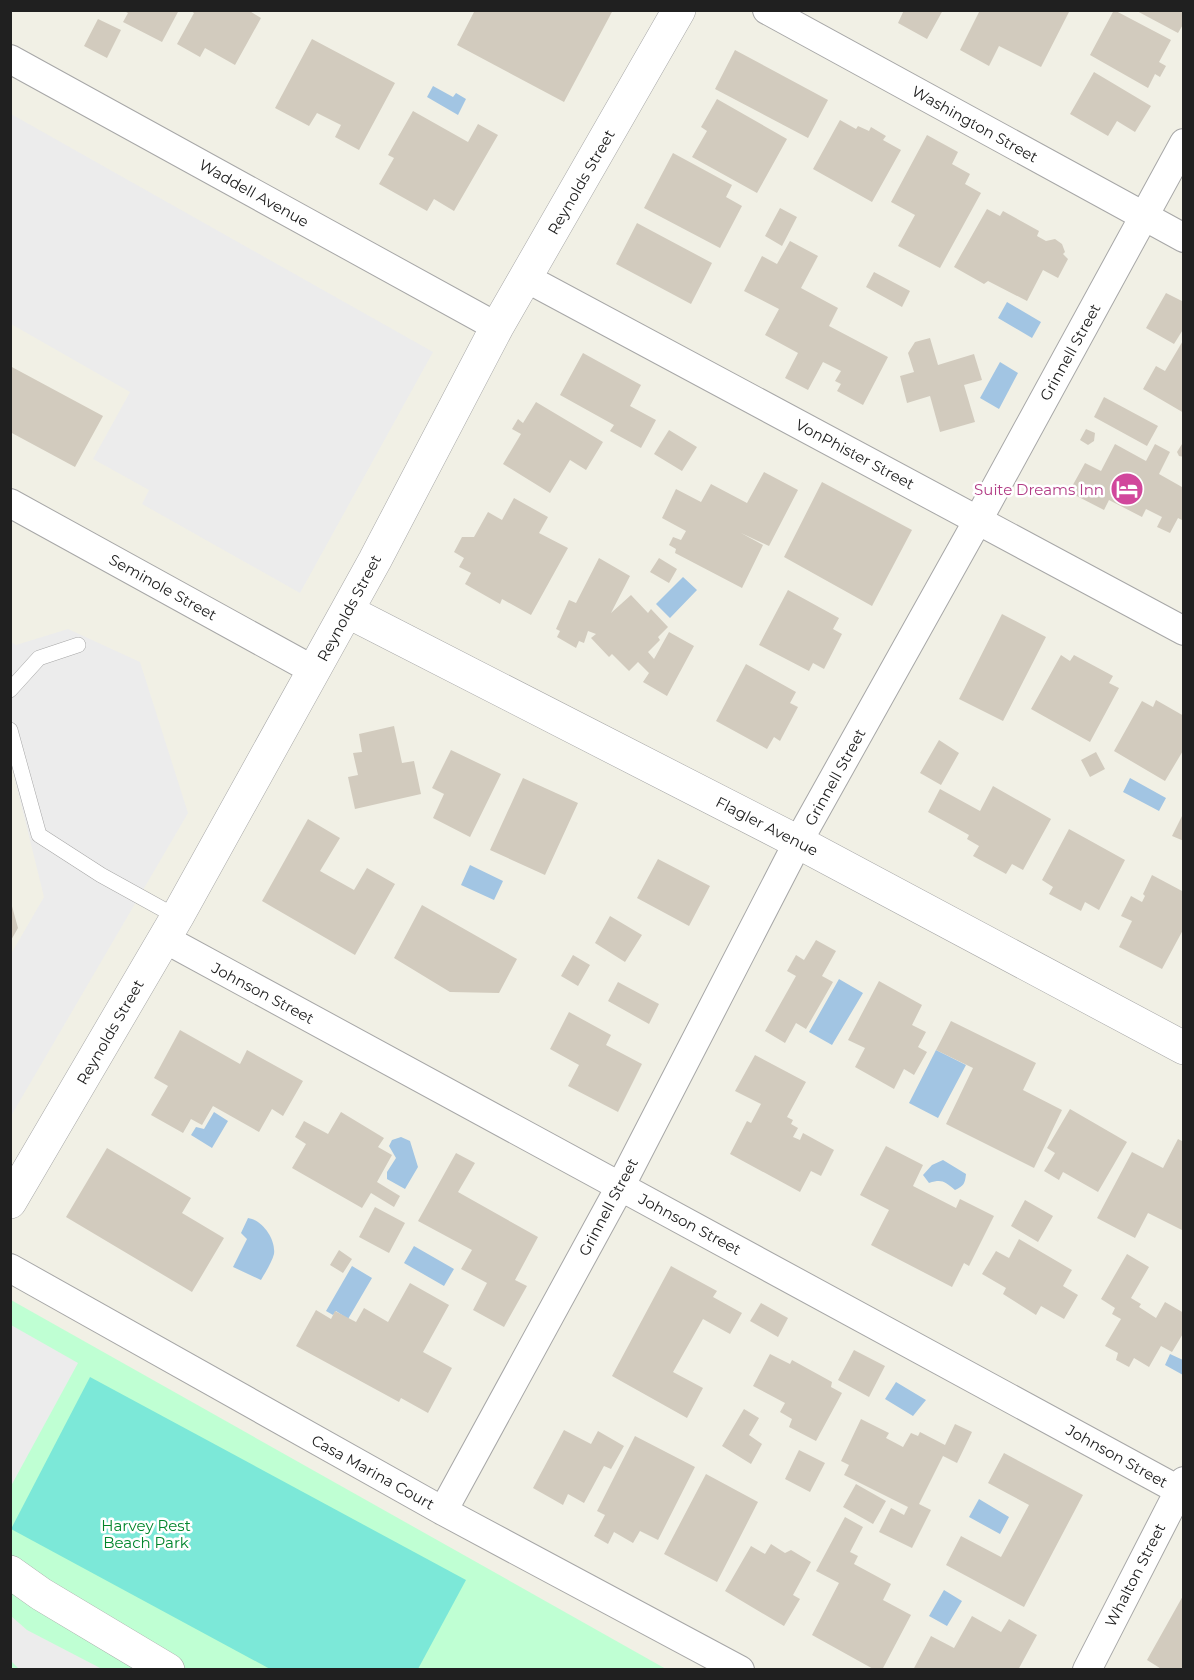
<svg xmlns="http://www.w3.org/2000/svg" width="1194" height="1680" font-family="Montserrat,sans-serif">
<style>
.park{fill:#bfffd3}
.pitch{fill:#7ce8d8}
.parking{fill:#ececec}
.water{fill:#a2c5e3}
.building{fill:#d2cbbe}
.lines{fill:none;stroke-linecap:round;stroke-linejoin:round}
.service-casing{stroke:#a7a7a7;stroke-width:16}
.minor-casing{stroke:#a7a7a7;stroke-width:30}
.tertiary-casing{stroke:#a7a7a7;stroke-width:34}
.service{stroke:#fff;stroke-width:15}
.minor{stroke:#fff;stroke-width:28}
.tertiary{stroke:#fff;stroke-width:33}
.labels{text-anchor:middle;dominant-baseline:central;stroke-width:5;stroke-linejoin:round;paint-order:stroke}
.street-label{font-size:15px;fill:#202020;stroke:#fff}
.hotel-label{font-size:15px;fill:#b23c85;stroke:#fff;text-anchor:end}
.park-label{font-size:15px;fill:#01852c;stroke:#fff}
</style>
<rect width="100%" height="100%" fill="#f1f0e5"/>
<path class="park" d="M11 1300 666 1669H11Z"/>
<path class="pitch" d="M90 1377 466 1580 418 1669H270L11 1529Z"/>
<path class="parking" d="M11 114 433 352 300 593 142 504 149 490 93 459 130 392 11 324Z
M68 629 140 662 188 813 11 1116V954L44 897 11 763V642L16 645Z
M11 1325 78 1363 11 1486Z
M11 1616 27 1630 102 1669H19L11 1661Z"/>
<path class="water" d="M433 86 453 97 456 93 466 99 458 115 427 97Z
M1007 302 1041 322 1032 338 998 318Z
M1000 362 1018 373 999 409 980 398Z
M683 577 697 590 670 618 656 604Z
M1130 778 1166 798 1159 811 1123 792Z
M470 865 503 881 494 900 461 885Z
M839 979 863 993 832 1045 809 1032Z
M936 1050 966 1065 938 1118 909 1103Z
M214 1112 228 1121 212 1148 191 1135 196 1127 204 1129Z
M401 1137 410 1141 418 1167 405 1189 387 1179V1172L396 1158 389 1146 392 1140Z
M943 1160 966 1174C965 1183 964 1186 955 1190 944 1181 942 1179 929 1183L923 1175 932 1165Z
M248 1218C262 1220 276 1239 274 1254 272 1262 265 1273 261 1280L233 1267 247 1239 241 1233Z
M414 1246 454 1269 444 1286 404 1263Z
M352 1266 372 1278 348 1319 336 1311 333 1315 326 1311Z
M1170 1354 1183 1360V1375L1165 1365Z
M896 1382 926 1400 913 1416 885 1399Z
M979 1499 1009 1517 1000 1534 969 1517Z
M944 1590 962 1601 947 1626 929 1616Z"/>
<path class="building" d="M122 10H179L162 42 123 22 128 13Z
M190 10H248L261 18 235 65 205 48 200 57 177 44 194 13Z
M475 10H613L564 102 457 45Z
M904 10H943L927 39 898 23Z
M980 10H1070L1041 67 999 46 989 66 960 50Z
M1114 10 1171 40 1159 62 1166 66 1160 77 1155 74 1148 88 1090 55Z
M1135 10H1184V23L1178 33Z
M98 19 121 30 107 58 84 46Z
M312 39 395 83 359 150 335 137 341 125 317 113 309 126 275 108Z
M735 50 828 100 808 138 715 89Z
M1094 72 1151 106 1135 132 1117 121 1108 136 1070 114Z
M717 99 787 139 757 193 692 157 707 131 701 127Z
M413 111 468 142 478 124 498 135 454 211 434 199 427 211 379 184 394 158 388 155Z
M840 120 856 129 858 126 869 131 871 127 886 136 883 140 901 150 872 202 813 169Z
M927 135 958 152 952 164 970 174 965 184 981 193 940 268 898 246 915 215 891 202Z
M673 153 732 185 726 197 742 206 720 248 644 208Z
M780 208 797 217 782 246 765 236Z
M987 209 1000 216 1003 211 1039 231 1037 236 1046 241 1055 239 1062 244 1065 252 1063 254 1068 259 1058 278 1043 270 1027 301 988 281 984 284 954 267Z
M637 223 712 263 691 304 616 264Z
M790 241 818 256 801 288 838 308 829 326 888 357 863 405 837 391 841 384 835 381 841 371 823 362 808 390 785 378 798 353 765 335 779 309 744 291 762 256 777 264Z
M874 272 910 291 902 307 866 287Z
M1166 293 1184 302V328L1174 344 1146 328Z
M930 338 938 365 974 354 982 380 964 385 975 422 940 432 930 396 907 403 900 376 914 372 908 353 915 342Z
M1184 339V413L1143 389 1156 366 1165 371Z
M583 353 641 385 630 406 656 420 641 448 610 431 614 425 560 395Z
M10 366 103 416 75 467 10 432Z
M1104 397 1158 426 1147 446 1094 417Z
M536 402 603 442 586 470 570 460 550 493 503 464 521 434 512 429 518 419 523 423Z
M1086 429 1095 433 1094 441 1088 445 1080 440Z
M669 430 697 447 682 471 654 454Z
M1115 444 1146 461 1155 444 1170 452 1159 474 1182 487 1184 483V521L1178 518 1170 533 1157 527 1162 517 1146 509 1142 517 1109 500 1104 510 1069 492 1085 463 1101 471Z
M1182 444H1184V457L1179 456 1177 452Z
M764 472 798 490 769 546 741 533 763 545 742 588 675 553 676 549 669 545 673 537 681 540 686 531 662 518 676 489 701 502 711 484 747 503Z
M822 482 912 530 872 606 784 557Z
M514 498 548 517 539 533 568 548 531 615 502 599 500 604 465 584 471 573 459 567 464 558 454 552 462 537H474L488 512 502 520Z
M599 558 630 576 611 613 631 595 648 613 651 609 668 627 658 637 660 640 648 652 654 659 669 632 694 646 667 696 643 682 649 673 638 662 629 671 612 654 609 657 591 638 596 634 588 631 584 643 579 641 576 648 557 637 560 631 556 629 569 600 576 603Z
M659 558 677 569 669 583 650 572Z
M788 590 839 618 833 629 842 634 824 669 813 663 809 671 759 645Z
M1002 614 1046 637 1003 721 959 699Z
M1061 655 1070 661 1074 655 1113 676 1109 683 1119 688 1090 742 1031 709Z
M746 664 796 692 790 703 798 707 780 741 774 737 767 749 716 721Z
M1156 700 1184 716V749L1165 781 1114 751 1142 701 1153 707Z
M394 726 402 763 414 761 421 794 355 809 348 777 358 775 353 753 362 752 359 734Z
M939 740 959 753 941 785 920 773Z
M451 750 501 774 470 837 433 818 444 794 432 788Z
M1096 752 1105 769 1090 777 1081 760Z
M523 778 578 803 545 875 490 850Z
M993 786 1051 819 1023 870 1012 864 1006 874 973 856 979 846 967 839 969 835 928 812 940 789 980 811Z
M1184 812V841L1172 836Z
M308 819 340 838 320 871 354 890 367 868 395 884 355 955 262 901Z
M1069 829 1125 860 1099 910 1085 902 1081 911 1049 894 1053 887 1042 880Z
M658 859 710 886 689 926 637 898Z
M1152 875 1184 892V928L1162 969 1119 947 1132 921 1121 916 1131 896 1142 902 1145 896 1143 894Z
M10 899 18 928 10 942Z
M422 905 517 959 499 993 450 992 394 958Z
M610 916 642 935 625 962 595 943Z
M816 940 836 951 822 976 833 982 806 1029 796 1023 785 1043 765 1031 796 976 787 971 796 955 804 960Z
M573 955 590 965 578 986 561 976Z
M879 981 922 1005 912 1025 926 1032 918 1047 927 1052 914 1075 904 1069 894 1089 855 1067 865 1048 848 1040Z
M618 982 659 1004 649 1024 608 1001Z
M569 1012 611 1035 606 1045 642 1064 618 1112 568 1086 579 1065 550 1049Z
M951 1021 1036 1063 1023 1090 1062 1110 1034 1168 946 1124 973 1068 936 1050Z
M180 1030 240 1064 247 1050 303 1081 283 1116 272 1109 259 1132 213 1106 202 1125 191 1119 183 1133 151 1115 168 1086 154 1078Z
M755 1055 806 1082 787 1117 793 1120 791 1124 798 1128 793 1137 800 1140 803 1133 834 1150 821 1176 811 1171 800 1192 730 1154 747 1121 751 1123 761 1104 735 1091Z
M1070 1109 1127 1142 1098 1192 1063 1172 1059 1180 1044 1171 1055 1153 1047 1148Z
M341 1112 384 1138 378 1147 392 1155 377 1182 400 1196 394 1207 371 1193 362 1208 292 1168 306 1144 295 1137 304 1121 328 1134Z
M1178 1139 1184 1142V1231L1148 1213 1135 1238 1097 1218 1132 1152 1163 1168Z
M886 1146 923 1165 913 1186 956 1208 960 1199 994 1216 969 1266 964 1263 952 1287 871 1245 889 1210 860 1195Z
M107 1148 191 1198 182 1213 224 1238 192 1292 66 1217Z
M456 1153 475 1163 458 1192 538 1237 515 1280 527 1286 504 1327 473 1310 487 1283 461 1269 472 1250 418 1221Z
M1025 1200 1053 1216 1038 1242 1011 1226Z
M375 1207 405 1223 389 1253 359 1237Z
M1019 1239 1072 1270 1063 1286 1078 1295 1064 1319 1041 1306 1036 1315 1003 1294 1006 1288 982 1274 996 1251 1009 1258Z
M339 1250 352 1259 343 1273 330 1265Z
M1127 1254 1149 1267 1131 1298 1141 1304 1139 1307 1156 1318 1165 1302 1184 1313V1332L1172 1352 1161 1346 1149 1367 1134 1358 1129 1367 1116 1360 1118 1353 1105 1346 1121 1319 1112 1314 1115 1308 1101 1299Z
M671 1266 717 1291 713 1297 742 1313 730 1334 703 1319 673 1372 703 1388 687 1418 612 1376Z
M410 1283 449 1305 423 1352 452 1368 428 1413 401 1398 399 1402 296 1346 316 1310 331 1319 335 1311 356 1322 364 1308 388 1322Z
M761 1303 788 1318 778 1337 750 1321Z
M854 1350 885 1366 869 1397 838 1380Z
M770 1354 790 1364 792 1360 832 1382 831 1387 842 1393 816 1441 789 1427 792 1419 780 1412 785 1403 753 1386Z
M744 1409 759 1418 749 1435 762 1444 751 1464 722 1446Z
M861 1419 889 1433 886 1438 903 1447 911 1433 918 1436 920 1432 945 1445 955 1424 972 1432 957 1463 943 1456 919 1504 931 1510 912 1548 879 1532 891 1508 904 1515 908 1507 844 1475 849 1465 841 1461Z
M564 1430 591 1444 598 1431 624 1446 611 1469 604 1466 584 1503 568 1494 563 1505 533 1488Z
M635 1436 695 1467 658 1540 640 1531 633 1543 614 1532 608 1544 594 1536 605 1515 597 1511Z
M799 1450 825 1463 810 1492 785 1479Z
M1004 1453 1083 1495 1024 1607 946 1565 961 1536 1001 1557 1029 1505 988 1483Z
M706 1474 758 1502 717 1582 664 1554Z
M856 1484 886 1501 873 1524 843 1507Z
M845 1517 863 1527 850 1552 858 1556 854 1564 891 1584 883 1600 911 1615 882 1670H875L812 1635 839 1583 816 1571Z
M771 1544 785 1553 791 1550 811 1562 793 1595 800 1599 784 1626 725 1591 751 1546 765 1554Z
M1184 1594V1670H1163L1147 1660Z
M972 1616 1001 1632 1009 1619 1037 1635 1018 1670H913L931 1636 954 1648Z"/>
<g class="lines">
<g class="service-casing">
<path id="service" d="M10 690 39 658 78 645
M10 730 39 835 101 875 177 917"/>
</g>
<g class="minor-casing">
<path id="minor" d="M767 10 1184 238
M10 59 497 327
M526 278 1184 631
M10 503 315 671
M165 939 1184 1493
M10 1268 443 1511 740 1670
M443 1511 620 1187 798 842 978 520 1184 143
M1087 1670 1184 1481"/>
</g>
<g class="tertiary-casing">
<path id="tertiary" d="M347 611 798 842 1184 1048
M10 1202 177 917 375 560 497 327 679 10
M10 1572 41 1594 168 1670"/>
</g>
<use href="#service" class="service"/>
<use href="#minor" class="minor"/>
<use href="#tertiary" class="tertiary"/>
</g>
<defs>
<g id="hotel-disc" transform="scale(1.725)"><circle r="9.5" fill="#d1479c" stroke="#fff"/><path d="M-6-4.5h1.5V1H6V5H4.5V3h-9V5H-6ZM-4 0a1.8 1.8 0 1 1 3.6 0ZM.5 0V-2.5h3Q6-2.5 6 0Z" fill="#fff"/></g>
</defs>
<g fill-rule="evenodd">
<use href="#hotel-disc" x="1127" y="489"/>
</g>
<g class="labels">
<g class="street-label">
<text transform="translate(975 124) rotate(29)">Washington Street</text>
<text transform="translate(581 182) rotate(-60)">Reynolds Street</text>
<text transform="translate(254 193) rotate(29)">Waddell Avenue</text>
<text transform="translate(1070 352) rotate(-61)">Grinnell Street</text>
<text transform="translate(855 454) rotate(28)">VonPhister Street</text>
<text transform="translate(163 587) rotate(29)">Seminole Street</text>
<text transform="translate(349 608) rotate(-62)">Reynolds Street</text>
<text transform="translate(835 777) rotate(-61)">Grinnell Street</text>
<text transform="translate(767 826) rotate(27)">Flagler Avenue</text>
<text transform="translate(263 993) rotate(28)">Johnson Street</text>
<text transform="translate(110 1032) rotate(-60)">Reynolds Street</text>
<text transform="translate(608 1207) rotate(-62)">Grinnell Street</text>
<text transform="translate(690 1224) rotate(28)">Johnson Street</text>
<text transform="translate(1117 1456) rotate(29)">Johnson Street</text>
<text transform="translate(373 1472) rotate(29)">Casa Marina Court</text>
<text transform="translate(1135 1575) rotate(-63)">Whalton Street</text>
</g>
<g class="hotel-label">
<text x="1104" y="489">Suite Dreams Inn</text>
</g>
<g class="park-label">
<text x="146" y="1525">Harvey Rest<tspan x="146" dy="17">Beach Park</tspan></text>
</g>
</g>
<rect width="1194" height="1680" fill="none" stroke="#202020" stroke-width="24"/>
</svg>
